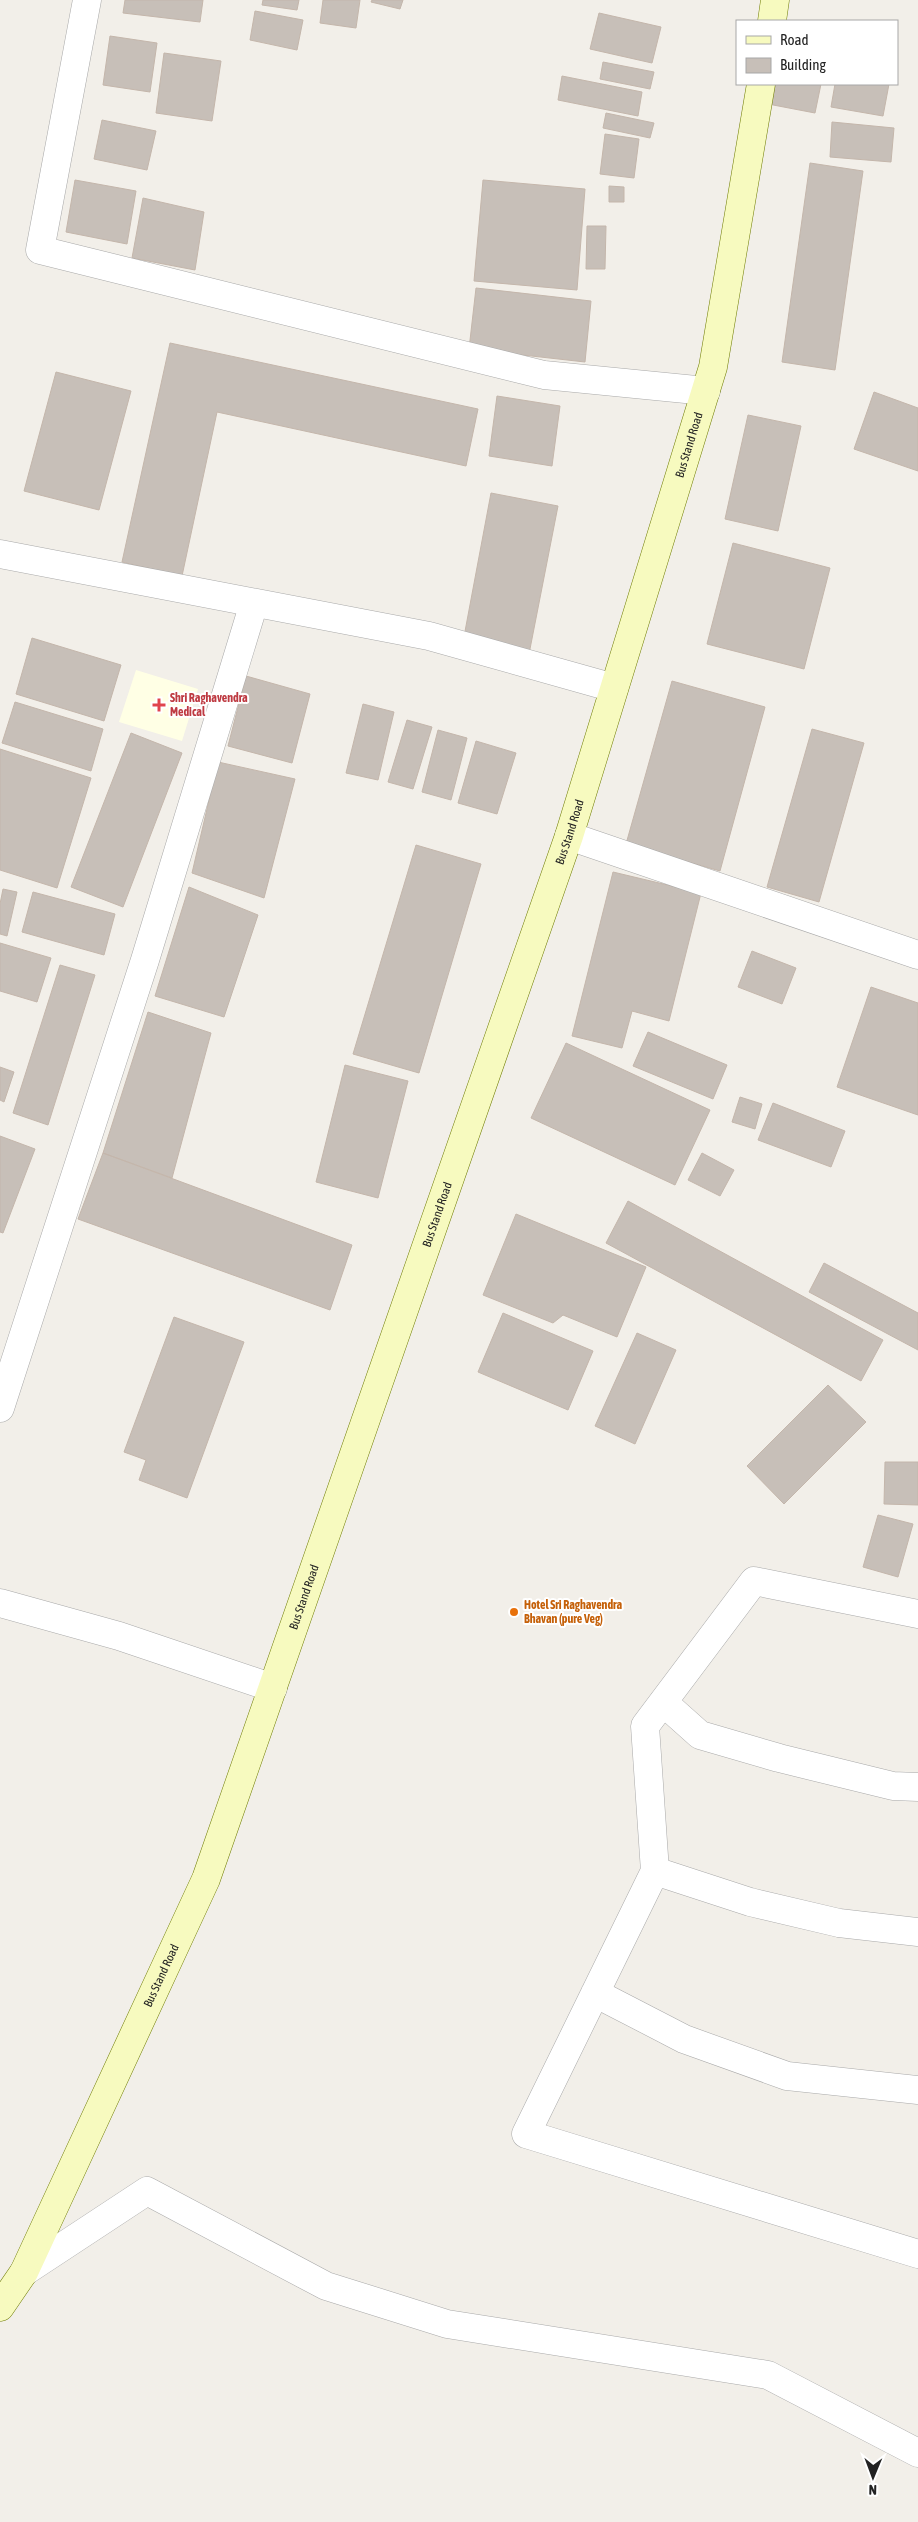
<svg xmlns="http://www.w3.org/2000/svg" width="918" height="2522" font-family="'Asap Condensed',sans-serif">
<style>
.education{fill:#ffffe5}
.building{fill:#c7bfb8;stroke:#c4b6ab}
.lines{fill:none;stroke-linecap:round;stroke-linejoin:round}
.minor-casing{stroke:#a9a9a9;stroke-width:29}
.secondary-casing{stroke:#707d05;stroke-width:29}
.minor{stroke:#fff;stroke-width:28}
.secondary{stroke:#f7fabf;stroke-width:28}
.health-dot{fill:#e0444e;stroke:#fff;stroke-width:2}
.food-dot{fill:#e8710a;stroke:#fff;stroke-width:2}
.labels{text-anchor:middle;dominant-baseline:central;stroke-width:4;stroke-linejoin:round;paint-order:stroke}
.street-label{font-size:12px;fill:#222;stroke:#fff}
.health-label{font-size:12px;font-weight:bold;fill:#be3a42;stroke:#fff;text-anchor:start}
.food-label{font-size:12px;font-weight:bold;fill:#c56008;stroke:#fff;text-anchor:start}
</style>
<rect width="100%" height="100%" fill="#f2efe9"/>
<path class="education" d="M136 670 198 689 182 741 119 722Z"/>
<path class="building" d="M125 0H203L200 22 123 13Z
M263 0H299L297 10 262 5Z
M323 0H360L356 28 320 23Z
M372 0H403L400 9 371 2Z
M255 11 303 20 297 50 250 40Z
M599 13 661 27 652 63 590 49Z
M110 36 157 43 150 92 103 85Z
M164 53 221 61 212 121 156 113Z
M603 62 654 72 650 89 600 79Z
M562 76 642 92 638 116 558 100Z
M772 84H821L815 113 768 104Z
M835 84H889L883 116 831 107Z
M606 113 654 123 650 138 603 128Z
M102 120 156 131 147 170 94 159Z
M832 122 894 128 891 162 830 157Z
M605 134 639 139 634 178 600 174Z
M810 163 863 171 835 370 782 362Z
M75 180 136 191 127 244 66 232Z
M483 180 585 189 577 290 474 281Z
M609 186 624 187V202H609Z
M143 198 204 212 195 270 132 258Z
M587 226H606L605 269H586Z
M476 288 591 301 585 362 469 349Z
M170 343 478 409 466 466 217 412 182 576 122 562Z
M56 372 131 391 99 510 24 491Z
M874 392 918 408V471L854 449Z
M497 396 560 406 552 466 489 456Z
M748 415 801 426 778 531 725 519Z
M491 493 558 506 529 654 463 642Z
M733 543 830 568 804 669 707 644Z
M32 638 121 665 104 721 16 694Z
M246 676 310 694 292 763 228 746Z
M672 681 765 707 720 871 626 844Z
M15 702 103 729 91 771 2 743Z
M363 704 394 712 378 780 346 773Z
M407 720 432 727 413 789 388 782Z
M812 729 864 743 819 902 767 887Z
M438 730 467 738 451 800 422 792Z
M131 733 182 753 123 907 71 887Z
M476 741 516 753 497 814 458 803Z
M0 749 91 778 57 888 0 870Z
M218 762 295 779 264 898 192 873Z
M416 845 481 864 419 1073 353 1054Z
M613 872 701 893 669 1021 632 1011 622 1048 572 1036Z
M189 887 258 915 224 1017 155 996Z
M3 889 17 892 7 936 0 934V904Z
M33 892 115 914 104 955 22 932Z
M0 943 51 958 37 1002 0 991Z
M752 951 796 968 782 1004 738 987Z
M60 965 95 975 48 1125 13 1113Z
M871 987 918 1003V1115L837 1087Z
M148 1012 211 1033 172 1178 103 1153Z
M648 1032 727 1065 713 1099 633 1066Z
M566 1043 710 1110 675 1185 531 1118Z
M345 1065 408 1081 378 1198 316 1182Z
M0 1067 14 1072 4 1102 0 1100Z
M740 1097 762 1104 755 1129 732 1122Z
M773 1103 845 1131 831 1167 758 1140Z
M0 1136 35 1149 3 1233 0 1232Z
M103 1153 352 1245 330 1310 78 1219Z
M702 1153 734 1170 720 1196 688 1180Z
M628 1201 883 1340 861 1381 606 1243Z
M516 1214 646 1267 617 1337 563 1315 553 1323 483 1295Z
M824 1263 918 1313V1350L809 1292Z
M503 1313 593 1351 568 1410 478 1372Z
M174 1317 244 1342 187 1498 139 1480 146 1460 124 1452Z
M637 1333 676 1350 635 1444 595 1426Z
M828 1385 866 1422 784 1504 747 1466Z
M885 1462H918V1505L884 1504Z
M878 1515 913 1524 898 1577 863 1567Z"/>
<g class="lines">
<g class="minor-casing">
<path id="minor" d="M87 0 40 250 544 375 706 391
M0 554 429 636 614 688
M569 836 918 955
M0 1408 145 960 254 603
M0 1603 119 1636 273 1688
M918 1614 754 1581 645 1726 655 1871 526 2134 918 2254
M663 1702 700 1735 779 1758 893 1786 918 1787
M655 1871 750 1902 839 1923 918 1932
M595 1993 684 2039 787 2076 918 2090
M24 2272 147 2191 326 2286 447 2324 768 2375 918 2453"/>
</g>
<g class="secondary-casing">
<g id="secondary">
<path d="M772 21 775 0"/>
<path id="s1" d="M0 2307 24 2272 206 1879 569 836 713 367 761 84"/>
</g>
</g>
<use href="#minor" class="minor"/>
<use href="#secondary" class="secondary"/>
</g>
<path class="health-dot" d="M156.5 697.5h5v5h5v5h-5v5h-5v-5h-5v-5h5z"/>
<circle class="food-dot" cx="514" cy="1612" r="5"/>
<g class="labels">
<g class="street-label">
<text stroke="none"><textPath href="#s1" startOffset="1989">Bus Stand Road</textPath></text>
<text stroke="none"><textPath href="#s1" startOffset="1584">Bus Stand Road</textPath></text>
<text stroke="none"><textPath href="#s1" startOffset="1179">Bus Stand Road</textPath></text>
<text stroke="none"><textPath href="#s1" startOffset="774">Bus Stand Road</textPath></text>
<text stroke="none"><textPath href="#s1" startOffset="369">Bus Stand Road</textPath></text>
</g>
<g class="health-label">
<text x="170" y="698">Shri Raghavendra<tspan x="170" dy="14">Medical</tspan></text>
</g>
<g class="food-label">
<text x="524" y="1605">Hotel Sri Raghavendra<tspan x="524" dy="14">Bhavan (pure Veg)</tspan></text>
</g>
</g>
<rect x="736" y="20" width="162" height="65" fill="#ffffff" stroke="#a7a7a7"/>
<rect x="746" y="36" width="25" height="8" fill="#f7fabf" stroke="#a7a7a7"/>
<text x="780" y="45" font-size="15" fill="#222222">Road</text>
<rect x="746" y="58" width="25" height="15" fill="#c7bfb8" stroke="#a7a7a7"/>
<text x="780" y="70" font-size="15" fill="#222222">Building</text>
<g transform="translate(873 2477) rotate(181)" stroke="#ffffff" stroke-width="4" paint-order="stroke">
<path d="M0-4L9 19L0 12L-9 19Z" fill="#222222"/>
<text y="-8" font-size="14" font-weight="bold" text-anchor="middle" fill="#222222">N</text>
</g>
</svg>
